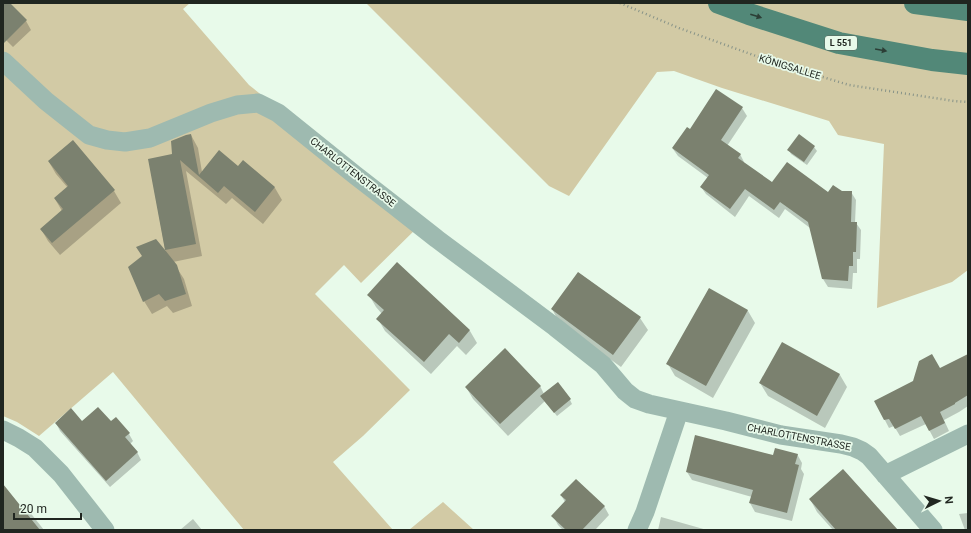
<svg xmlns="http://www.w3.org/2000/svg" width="971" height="533" font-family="Roboto,sans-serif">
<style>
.green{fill:#d2caa5}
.shadow{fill:#0003}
.building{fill:#7b816f}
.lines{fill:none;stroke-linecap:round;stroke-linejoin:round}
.path{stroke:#879388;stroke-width:2.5;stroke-dasharray:1 3;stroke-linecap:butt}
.street{stroke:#9ebab0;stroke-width:19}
.primary{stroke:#528878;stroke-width:22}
.oneway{fill:#2c3e36}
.labels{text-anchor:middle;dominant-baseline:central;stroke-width:3.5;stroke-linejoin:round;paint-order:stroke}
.shield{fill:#e8faea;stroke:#5c665d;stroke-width:1}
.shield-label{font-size:9px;font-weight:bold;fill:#202620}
.street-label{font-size:10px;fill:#202620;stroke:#e8faea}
</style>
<rect width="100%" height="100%" fill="#e8faea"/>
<path class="green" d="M3 3H190L183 9 249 85 422 223 361 283 344 265 315 294 410 390 363 436 333 462 393 530H244L113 372 39 436 17 422 3 416Z
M366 3H968V270L952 282 877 308 884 144 838 135 829 121 722 88 674 71 657 72 569 196 549 186Z
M443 502 474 530H409Z"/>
<path class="shadow" d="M3 3H9L26 21 31 30 13 47 3 37Z
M742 108 747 116 727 146 740 154 744 162V163L772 184 829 193 841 192H851L856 200 855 223H856L861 230 860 259H857V273H853L852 289 828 287 823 279 810 228 785 209 779 218 749 196 735 217 706 194 701 187 708 178 678 156 673 149 690 130Z
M191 135 198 148 202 172 238 167 243 161 275 188 282 200 263 224 232 198 226 204 186 171 202 256 173 262 184 279 192 306 173 313 167 306 152 314 144 301 129 267 166 254 149 160 174 155Z
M73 141 114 191 121 203 60 255 48 241 41 229 62 211 55 199 68 188 56 174 49 162Z
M814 147 817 151 807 165 791 154 789 150Z
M397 264 470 331 477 343 466 355 457 346 431 374 385 331 378 319 382 314 376 307 369 295Z
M579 273 640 318 648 330 621 367 559 322 552 309Z
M709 289 748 311 755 323 713 398 675 376 668 364Z
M968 355V406L959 412 944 420 949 431 934 439 926 424 900 436 894 426 889 428 875 401Z
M840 375 847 387 825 428 768 396 760 383Z
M540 386 544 394 570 400 572 404 557 416 545 401 508 436 473 399 466 387Z
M115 419 129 434 133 441 130 444 137 452 141 460 110 487 60 431 56 423 82 422 111 423Z
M797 454 802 463 801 469 804 474 792 521 755 512 750 503 752 497 692 480 687 472 774 456Z
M3 486 26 514 29 511 44 530H3Z
M561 495 604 506 609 515 596 529 597 530H563L558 525 553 516 565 502Z
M810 499 877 530H833L817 512Z
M968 513V530H965L959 514Z
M661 517 707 530H658Z
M193 519 202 530H180Z"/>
<path class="building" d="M3 3H10L27 20 3 44Z
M716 89 743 107 721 140 741 154 738 158 772 182 787 162 828 192 833 185 842 191H852L851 222H857L856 252H853V266H849L848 281 822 279 808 222 780 202 774 210 745 189 730 209 700 187 709 175 672 148 687 127 690 129Z
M191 134 199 175 219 150 238 166 243 160 275 187 255 212 224 186 218 193 180 160 196 244 165 250 177 265 186 294 165 301 159 294 143 302 128 267 142 256 136 247 156 239 165 250 148 159 172 154 171 141 186 135Z
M799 134 815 146 804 162 787 150Z
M73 140 115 190 52 243 40 229 63 209 54 198 68 186 48 161Z
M397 262 470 330 459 343 449 334 424 362 376 319 384 310 367 295Z
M578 272 641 317 613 355 551 309Z
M709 288 748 310 706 386 666 364Z
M782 342 840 374 817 416 759 383Z
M505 348 541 386 500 424 465 387Z
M932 354 940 368 968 354V395L955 403V404L940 412 945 423 929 431 921 416 895 429 889 419 884 420 874 401 913 381 919 361Z
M558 382 571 399 554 413 540 396Z
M98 407 111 421 116 417 130 433 125 437 138 452 106 481 55 423 71 408 82 421Z
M695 435 773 455 775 448 798 454 795 464 799 465 787 513 749 503 753 490 686 472Z
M843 469 898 530H836L809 499Z
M576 479 605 506 582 530H566L551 516 566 500 560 495Z
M3 484 40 530H3Z"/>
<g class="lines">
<path class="path" d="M620 3 679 28 767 60 849 85 954 101 968 102"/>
<path class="street" d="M3 61 46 101 89 135 107 140 125 142 150 138 211 113 237 105 258 103 278 113 355 175 395 206 437 239 555 327 603 365 625 391 635 399 649 404 726 421 781 435 841 444 853 447 862 451 869 456 933 530
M3 430 19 438 35 448 61 474 105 530
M885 475 968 434
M637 530 645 512 679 411"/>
<path class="primary" d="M719 3 749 14 839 43 932 60 968 64
M915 3 968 10"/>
</g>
<defs><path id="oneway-solid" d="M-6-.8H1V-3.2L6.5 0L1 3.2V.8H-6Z"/></defs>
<g class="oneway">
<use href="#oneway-solid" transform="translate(756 16) rotate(18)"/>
<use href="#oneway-solid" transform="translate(881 50) rotate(10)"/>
</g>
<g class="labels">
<rect class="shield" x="825" y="36" width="32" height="14" rx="3"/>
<g class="shield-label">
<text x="841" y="43">L 551</text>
</g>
<g class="street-label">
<text transform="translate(790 67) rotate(17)">KÖNIGSALLEE</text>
<text transform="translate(353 172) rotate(38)">CHARLOTTENSTRASSE</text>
<text transform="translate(799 437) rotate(11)">CHARLOTTENSTRASSE</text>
</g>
</g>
<rect width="971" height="533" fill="none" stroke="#202620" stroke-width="8"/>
<g transform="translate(939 501) rotate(85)" stroke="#e8faea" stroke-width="3" paint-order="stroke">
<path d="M0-3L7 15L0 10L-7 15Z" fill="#202620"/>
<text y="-6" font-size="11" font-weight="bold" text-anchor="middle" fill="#202620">N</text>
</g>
<path d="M14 513v6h67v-6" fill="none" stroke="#202620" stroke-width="2"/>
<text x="20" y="513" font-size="12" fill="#202620" stroke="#e8faea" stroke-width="3" paint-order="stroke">20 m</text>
</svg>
